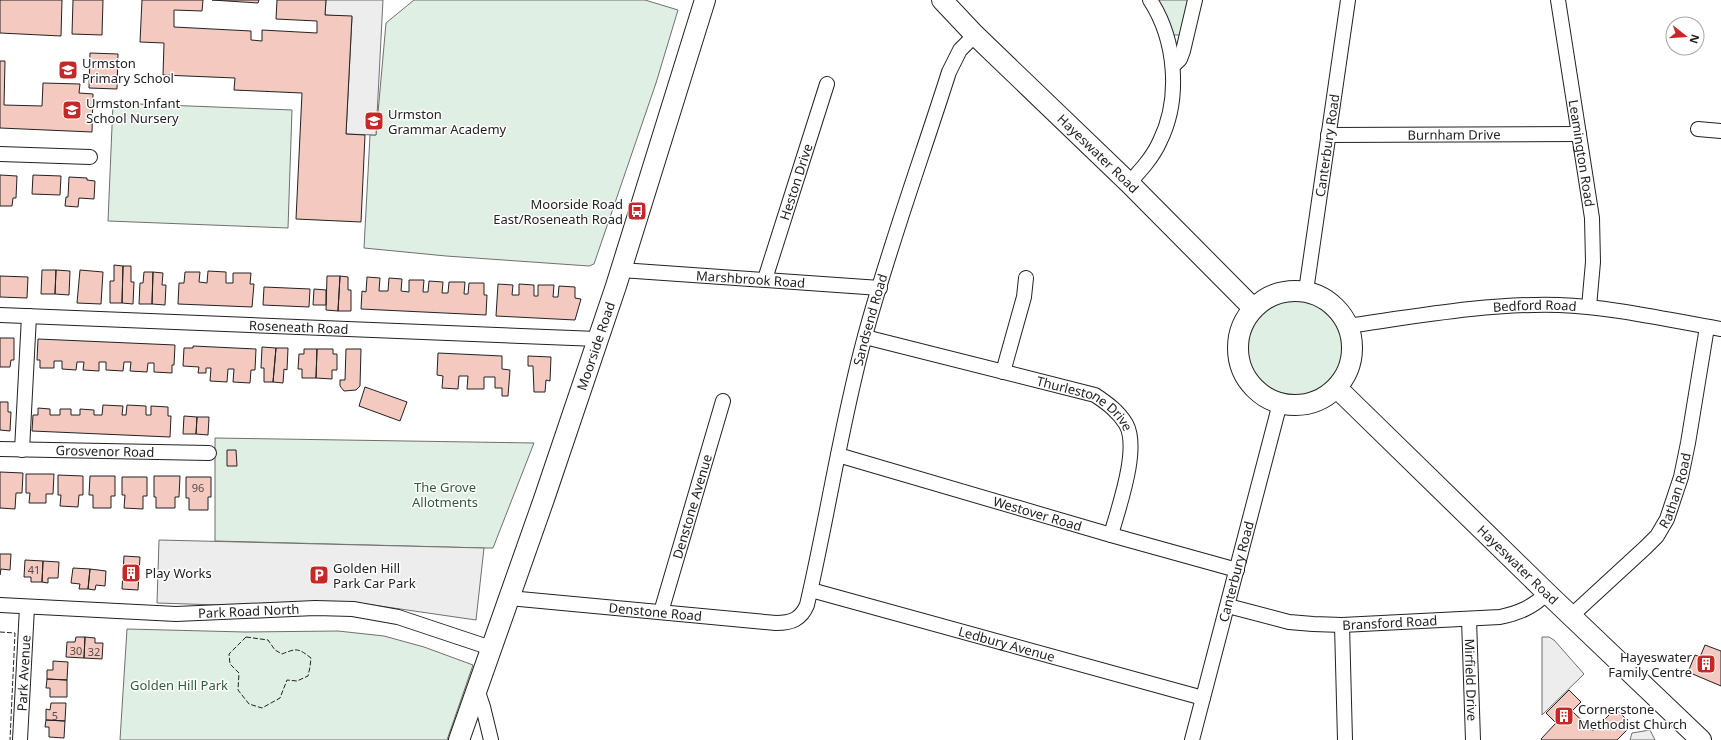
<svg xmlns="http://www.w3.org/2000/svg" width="1721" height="740" font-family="'Noto Sans',sans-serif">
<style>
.green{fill:#e0efe3;stroke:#6f6f6f}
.parking{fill:#ededed;stroke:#6f6f6f}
.building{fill:#f3c9c0;stroke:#222}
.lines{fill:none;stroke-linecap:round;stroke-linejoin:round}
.street-casing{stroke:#222;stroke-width:16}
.secondary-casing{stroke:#222;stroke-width:22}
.street{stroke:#fff;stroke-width:14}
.secondary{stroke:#fff;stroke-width:20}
.fence{stroke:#222;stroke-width:1;stroke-dasharray:5 2;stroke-linecap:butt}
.labels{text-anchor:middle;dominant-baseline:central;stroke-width:3;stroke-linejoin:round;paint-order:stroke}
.number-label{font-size:11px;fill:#564c4a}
.poi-label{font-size:13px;fill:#222;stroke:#fff;text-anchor:start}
.street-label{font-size:13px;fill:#222;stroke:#fff}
.park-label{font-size:13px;fill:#2f5e38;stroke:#fff}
</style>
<rect width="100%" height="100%" fill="#fff"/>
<path class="green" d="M414 0H645L678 10 656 83 594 264 589 266 446 256 364 248 370 135H376L386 23Z
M1158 0H1189L1180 35H1173Z
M113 103 292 110 288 228 108 221Z
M1246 348a49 49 0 1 1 98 0a49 49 0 1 1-98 0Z
M215 438 534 443 493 548H484L215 541Z
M127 629 245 632 338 631 384 636 424 647 473 665 447 740H120Z"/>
<path class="parking" d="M326 0H383L376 135 346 134 352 17 325 15Z
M159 540 484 548 476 620 359 603 218 605 157 603Z
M1542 637H1549L1554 640 1584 674 1542 715Z
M1650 730 1655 740H1630L1632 733Z"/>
<path class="building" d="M0 0H62L61 36 0 33Z
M73 0H103L102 35 72 34Z
M142 0H203L202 11 174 10V27L251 31V40L262 41V30L317 33V21L276 19 277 0H326L325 15 352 16 346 134 365 135 361 222 296 219 302 93 234 90 235 78 163 75 164 43 140 42Z
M212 0H259L258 3Z
M90 53 118 54 117 89 89 88Z
M0 61H5L4 105 42 106 43 83 80 84 79 93 93 94 92 132 0 128Z
M0 175 17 176 16 198H13L12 206H0Z
M33 175 61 176 60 195 32 194Z
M69 177 87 178V180L95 181 94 199 79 198 78 207 65 206 66 197H68Z
M114 265 123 266 122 303H110V281H114Z
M123 266H131V282H134L133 304 122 303Z
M42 270H56L55 294H41Z
M56 270 70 271 69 295 55 294Z
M80 270 103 272 101 304 77 303Z
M208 271 226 272V283H233V273H251L250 284H254L252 307 178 304 179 283H184L185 272H200L199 282 207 283Z
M144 272H153L152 304H139L140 283H143Z
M153 272 163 273 162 285H166L165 305 152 304Z
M0 276 28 277 27 298 0 297Z
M327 276H340L338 311 326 310Z
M340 276 348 277V290H351V311H338Z
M367 277 380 278 379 291H388L389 278 402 279 401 291 409 292V280H424L423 292H428L429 281 443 282 442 293H448L449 282H465L464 294H468L469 283H484V295H487L486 315 361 309 362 291 366 292Z
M498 284 513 285 512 295H519V284L534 285V296H538V285H554L553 297H558L559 286 575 287V298L581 299 575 320 496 316Z
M264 287 310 289 309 307 263 305Z
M314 289 326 290V305H313Z
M0 338H14V360H11L10 367H0Z
M38 339 175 345 174 365H172V373L154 372V363H148L147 372 130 371 131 362H124L123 371 106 370V362H99V371L83 370 84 362H77L76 370 62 369V361H54V368H40V360H37Z
M193 346 256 349 255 370H251L250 383 233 382 234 369H228L227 382 210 381 211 368H206V373H198L199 367 183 366 184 348H193Z
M262 347 276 348 273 382H264V368H261Z
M276 348H288L287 370 284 369 283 383 273 382Z
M304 349H317L316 378H302V369H298L299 354H304Z
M317 349H333V354H337V370H332V379L316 378Z
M346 349H361L360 386 356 390 344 391 340 386V380H345Z
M438 353 502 356V369L510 370 508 396H502V388H495V377H484V389H467L468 376H459L458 389 442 388 443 376 437 375Z
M528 356 551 357 550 381 546 380 545 392H534L533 366H528Z
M365 387 407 402 400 421 359 406Z
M0 402H8V412H11L10 431 0 430Z
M103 405 123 406 122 415H126L127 405 146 406V415H151V406L168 407V416H171L170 437 32 431 33 415H38V408L50 409V415H60V409H71V415H80V409L94 410V415H102Z
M184 416 197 417 196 434H183Z
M197 417H209L208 435 196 434Z
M227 450H236L237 466H227Z
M0 472 23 473 22 493H16L15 509 0 508Z
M26 474H54L53 494H46V503H29L30 493H26Z
M58 475 83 476V495H79L78 507 60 506 61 495H58Z
M90 476H115V496H111V508H93V495H89Z
M154 476H180L179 497H175V508H156V497H154Z
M122 477H147V496H143V509L124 508 125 495H122Z
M186 477H211V497H208V510H189V498H186Z
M0 554H11L10 570 1 569 0 575Z
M124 556 140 557 138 590 122 589Z
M25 560 43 561 42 582H31V577H24Z
M43 561 59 562 58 578H48V583L42 582Z
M73 568 90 569 88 589H79L80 584 71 583Z
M90 569 106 571 105 586 96 585 95 590 88 589Z
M76 637H85L84 658 66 657 67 642H75Z
M85 637 95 638V643H103L102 659 84 658Z
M1705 645 1721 651V686L1688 672 1695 655 1700 657Z
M53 661 68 662 67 680 47 679V670H53Z
M47 679 67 680V697H50V688H46Z
M1569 690 1581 702 1572 711 1593 731 1610 714 1607 712 1613 706 1626 719 1623 721 1630 727 1617 740H1542L1541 739 1556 723 1546 713Z
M51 703H66L65 721 46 720V709L50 710Z
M46 720 65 721 64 738 49 737V727H45Z"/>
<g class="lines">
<g class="street-casing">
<g id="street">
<path id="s1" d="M1558 0 1592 218 1593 262 1589 307"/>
<path d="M1173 66 1180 59 1183 51 1195 0"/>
<path d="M1698 129 1721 131"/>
<path id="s2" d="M1328 135 1579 134"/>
<path d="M0 154 90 157"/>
<path d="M1129 183C1141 170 1153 157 1160 141 1181 98 1176 40 1150 0"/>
<path id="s3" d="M621 270 880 288"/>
<path id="s4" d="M765 279 827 84"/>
<path id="s5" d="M1306 291 1348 0"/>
<path id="s6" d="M0 315 598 339"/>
<path id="s7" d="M1348 326C1418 316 1489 303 1559 305 1613 307 1668 320 1721 329"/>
<path id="s8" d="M865 337 1095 395C1107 403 1118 411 1126 424 1140 449 1118 509 1111 535"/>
<path d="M1003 372 1024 297 1026 278"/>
<path id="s9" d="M0 449 209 453"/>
<path d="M22 450 29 316"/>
<path id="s10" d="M838 455 1111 535 1237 570"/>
<path id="s11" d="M811 590 1203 698"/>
<path id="s12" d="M509 598 776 623C792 623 801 619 807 605 828 515 841 424 865 336 889 247 921 160 949 72L960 50 975 35"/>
<path id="s13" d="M0 605 176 614 315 608 353 609 398 617 491 648"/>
<path id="s14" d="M1228 606 1289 622 1313 624 1342 625 1500 617C1519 613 1533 607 1547 593"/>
<path id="s15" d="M661 612 723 401"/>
<path id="s16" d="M1571 616 1646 547 1657 536 1667 519 1681 477 1688 443 1707 327"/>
<path id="s17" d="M1469 619 1473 740"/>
<path d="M1342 625 1345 740"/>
<path d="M477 689 483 707 491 740"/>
<path id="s18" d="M20 740 27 607"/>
<path id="s19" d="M1192 740 1280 403"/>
</g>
</g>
<g class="secondary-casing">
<g id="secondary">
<path id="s20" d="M942 0 975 35 1129 183 1253 308"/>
<circle cx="1295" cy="348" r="57"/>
<path id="s21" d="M1337 388 1547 593 1701 740"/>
<path id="s22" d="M459 740 544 499 616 286 705 0"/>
</g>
</g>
<use href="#street" class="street"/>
<use href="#secondary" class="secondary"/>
<path class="fence" d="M0 632 15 633 10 740
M246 637 268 640 275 650 282 654C297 648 298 648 311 658L310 667 308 676 297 681 287 680 280 698 262 708 249 704 238 690 239 673 230 664 229 654Z"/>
</g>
<defs>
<g id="school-square" transform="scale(1)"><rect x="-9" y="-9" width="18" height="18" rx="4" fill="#c62828" stroke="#fff"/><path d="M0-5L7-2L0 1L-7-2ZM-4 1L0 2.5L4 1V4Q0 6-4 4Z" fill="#fff"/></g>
<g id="bus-square" transform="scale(1)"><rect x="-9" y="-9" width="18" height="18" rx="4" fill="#c62828" stroke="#fff"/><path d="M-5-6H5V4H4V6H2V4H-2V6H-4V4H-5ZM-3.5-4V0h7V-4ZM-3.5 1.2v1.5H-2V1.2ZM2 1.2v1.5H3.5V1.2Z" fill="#fff"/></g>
<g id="building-square" transform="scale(1)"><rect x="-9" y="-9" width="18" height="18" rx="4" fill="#c62828" stroke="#fff"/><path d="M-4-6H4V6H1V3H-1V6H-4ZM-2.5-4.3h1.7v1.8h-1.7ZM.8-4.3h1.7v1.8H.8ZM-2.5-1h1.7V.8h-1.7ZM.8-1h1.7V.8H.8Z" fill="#fff"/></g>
<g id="parking-square" transform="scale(1)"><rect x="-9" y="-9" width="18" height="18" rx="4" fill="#c62828" stroke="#fff"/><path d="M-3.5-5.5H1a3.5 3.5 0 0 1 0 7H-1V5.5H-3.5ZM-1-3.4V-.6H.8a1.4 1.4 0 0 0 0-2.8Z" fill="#fff"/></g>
</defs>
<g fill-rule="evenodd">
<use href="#school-square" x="68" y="70"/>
<use href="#school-square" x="72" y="110"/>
<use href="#school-square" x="374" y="121"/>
<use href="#bus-square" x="637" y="211"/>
<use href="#building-square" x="131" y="573"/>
<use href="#parking-square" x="319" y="575"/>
<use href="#building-square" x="1706" y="664"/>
<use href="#building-square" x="1564" y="716"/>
</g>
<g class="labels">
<g class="number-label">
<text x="198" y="487">96</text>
<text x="34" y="569">41</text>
<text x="76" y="650">30</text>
<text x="94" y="651">32</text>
<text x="55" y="715">5</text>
</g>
<g class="poi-label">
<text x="82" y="63">Urmston<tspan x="82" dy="15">Primary School</tspan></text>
<text x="86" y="103">Urmston Infant<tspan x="86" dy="15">School Nursery</tspan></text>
<text x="388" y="114">Urmston<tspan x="388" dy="15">Grammar Academy</tspan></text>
<text x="623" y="204" text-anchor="end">Moorside Road<tspan x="623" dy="15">East/Roseneath Road</tspan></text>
<text x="333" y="568">Golden Hill<tspan x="333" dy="15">Park Car Park</tspan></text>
<text x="145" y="573">Play Works</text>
<text x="1692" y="657" text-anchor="end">Hayeswater<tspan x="1692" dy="15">Family Centre</tspan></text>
<text x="1578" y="709">Cornerstone<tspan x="1578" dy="15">Methodist Church</tspan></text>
</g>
<g class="street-label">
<text stroke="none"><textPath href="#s2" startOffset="126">Burnham Drive</textPath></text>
<text stroke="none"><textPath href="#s5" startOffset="147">Canterbury Road</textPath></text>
<text stroke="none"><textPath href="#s20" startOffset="219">Hayeswater Road</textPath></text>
<text stroke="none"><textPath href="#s1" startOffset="155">Leamington Road</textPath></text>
<text stroke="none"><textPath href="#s4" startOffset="102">Heston Drive</textPath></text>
<text stroke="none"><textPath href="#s3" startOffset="130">Marshbrook Road</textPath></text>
<text stroke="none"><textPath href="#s7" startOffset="188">Bedford Road</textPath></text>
<text stroke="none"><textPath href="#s12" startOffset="599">Sandsend Road</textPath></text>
<text stroke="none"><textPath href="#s6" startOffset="299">Roseneath Road</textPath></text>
<text stroke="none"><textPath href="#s22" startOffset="417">Moorside Road</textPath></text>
<text stroke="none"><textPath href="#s8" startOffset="232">Thurlestone Drive</textPath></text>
<text stroke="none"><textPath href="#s9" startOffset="105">Grosvenor Road</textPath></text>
<text stroke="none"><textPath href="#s16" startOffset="167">Rathan Road</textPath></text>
<text stroke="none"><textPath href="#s15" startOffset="110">Denstone Avenue</textPath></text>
<text stroke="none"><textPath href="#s10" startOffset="208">Westover Road</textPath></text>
<text stroke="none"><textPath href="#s21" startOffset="253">Hayeswater Road</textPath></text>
<text stroke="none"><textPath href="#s19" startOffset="174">Canterbury Road</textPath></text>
<text stroke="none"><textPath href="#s13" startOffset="249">Park Road North</textPath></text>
<text stroke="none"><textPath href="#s12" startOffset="147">Denstone Road</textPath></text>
<text stroke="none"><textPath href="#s14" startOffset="164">Bransford Road</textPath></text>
<text stroke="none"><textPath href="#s11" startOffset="203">Ledbury Avenue</textPath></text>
<text stroke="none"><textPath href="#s18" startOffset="67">Park Avenue</textPath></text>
<text stroke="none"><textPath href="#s17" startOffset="61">Mirfield Drive</textPath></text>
</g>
<g class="park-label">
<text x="445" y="487">The Grove<tspan x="445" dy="15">Allotments</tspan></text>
<text x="179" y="685">Golden Hill Park</text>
</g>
</g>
<g transform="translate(1685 36) rotate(107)"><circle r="19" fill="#ffffff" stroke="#a7a7a7"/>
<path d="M0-3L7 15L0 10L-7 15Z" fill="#c62828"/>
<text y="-6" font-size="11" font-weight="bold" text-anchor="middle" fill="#222222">N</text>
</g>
</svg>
